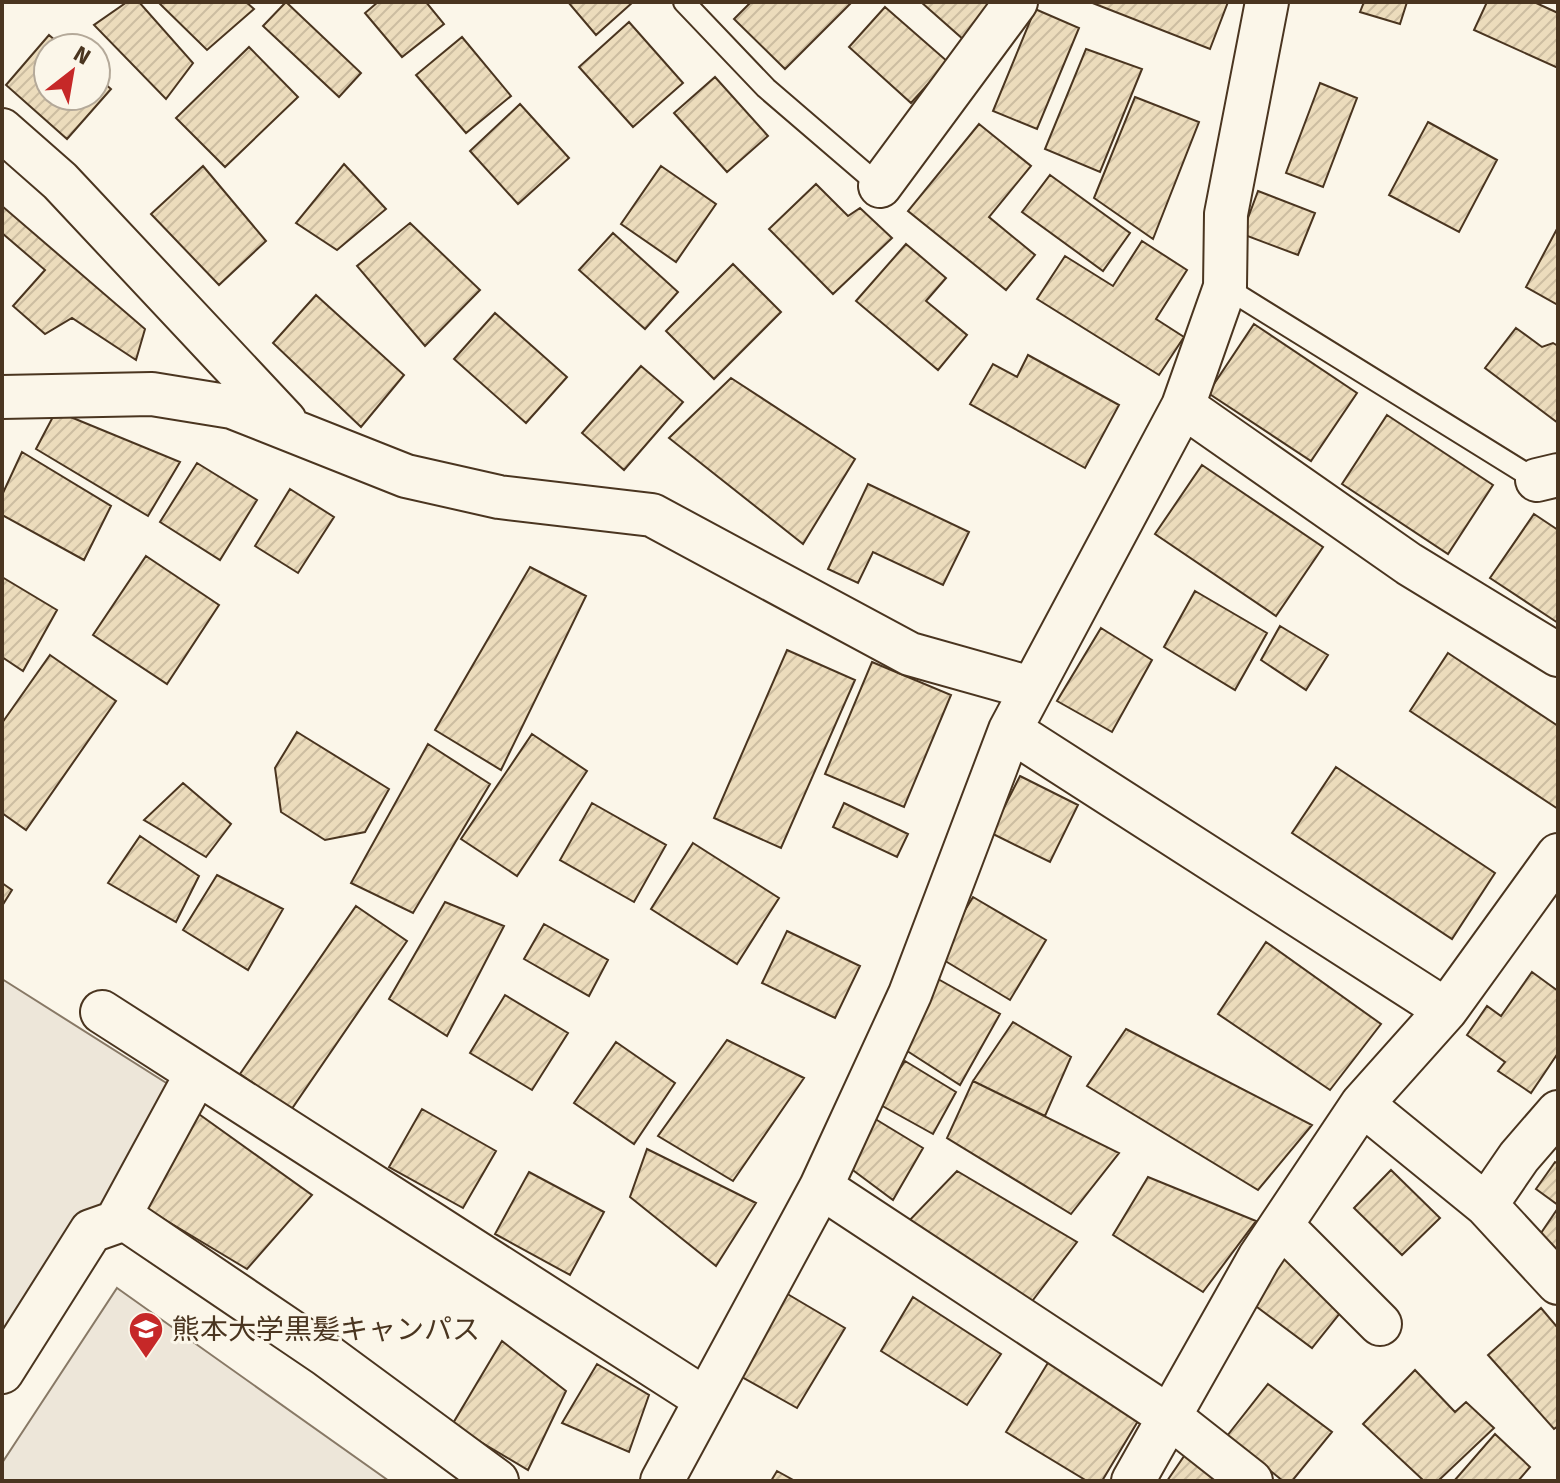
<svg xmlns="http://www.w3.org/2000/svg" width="1560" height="1483" font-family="'Fira Sans','Noto Sans JP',sans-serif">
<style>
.grass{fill:#ede6d9;stroke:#887966;stroke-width:2}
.building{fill:url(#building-hatch);stroke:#4a3520;stroke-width:2}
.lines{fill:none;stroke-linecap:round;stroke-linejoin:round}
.service-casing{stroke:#4a3520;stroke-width:24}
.minor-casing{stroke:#4a3520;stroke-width:46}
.service{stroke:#fbf6e9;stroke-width:20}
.minor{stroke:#fbf6e9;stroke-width:42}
.labels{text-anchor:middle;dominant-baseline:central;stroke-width:6;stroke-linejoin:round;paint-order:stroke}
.poi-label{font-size:28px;fill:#4a3520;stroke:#fbf6e9;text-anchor:start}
</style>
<defs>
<pattern id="building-hatch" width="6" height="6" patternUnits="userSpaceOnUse" patternTransform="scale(2)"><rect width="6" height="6" fill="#ecdcbc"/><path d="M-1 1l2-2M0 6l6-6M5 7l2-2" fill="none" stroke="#ccbda1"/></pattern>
</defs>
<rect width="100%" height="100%" fill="#fbf6e9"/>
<path class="grass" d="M2 979 179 1091 2 1372Z
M117 1288 389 1481H2V1463Z"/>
<path class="building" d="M127 2H139L193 63 166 99 94 25Z
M158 2H246L254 9 207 50Z
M286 2 361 73 339 97 263 26Z
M378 2H426L444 24 402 57 365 13Z
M568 2H633L596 35Z
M751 2H852L785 69 734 19Z
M921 2H997L964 40Z
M1090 2H1228L1210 49Z
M1364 2H1407L1400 24 1360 12Z
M1487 2H1534L1558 13V68L1474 30Z
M885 7 948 62 911 103 849 47Z
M1035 9 1079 28 1037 129 993 111Z
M629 22 683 83 633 127 579 67Z
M49 35 64 48H48V96H96V76L111 89 67 139 6 85Z
M462 37 511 96 466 133 416 75Z
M249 47 298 97 225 167 176 118Z
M1086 49 1142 69 1100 172 1045 149Z
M715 77 768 136 727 172 674 113Z
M1320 83 1357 98 1323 187 1286 173Z
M1135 97 1199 122 1153 239 1094 198Z
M520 104 569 158 518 204 470 151Z
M1428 122 1497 160 1459 232 1389 195Z
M979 124 1031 166 989 217 1035 255 1006 290 908 211Z
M344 164 386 209 337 250 296 223Z
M203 166 266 241 219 285 151 214Z
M661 166 716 204 676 262 621 224Z
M1050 175 1130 233 1103 271 1022 212Z
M816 184 848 216 860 208 892 238 833 294 769 229Z
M1258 191 1315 213 1298 255 1242 234Z
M2 206 145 329 136 360 72 318 45 334 13 306 45 270 2 233Z
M410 223 480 290 425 346 357 266Z
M1558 227V305L1526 287Z
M613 233 678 292 645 329 579 270Z
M1142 241 1187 270 1156 319 1184 337 1159 375 1037 299 1065 256 1113 286Z
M906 244 946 278 926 301 967 335 938 370 856 301Z
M733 264 781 312 714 379 666 331Z
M316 295 404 375 361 427 273 343Z
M495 313 567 377 526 423 454 359Z
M1254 324 1357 393 1311 461 1208 393Z
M1516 328 1542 347 1553 343 1558 346V423L1485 368Z
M1028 355 1119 405 1085 468 970 404 993 364 1017 377Z
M641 366 683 402 624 470 582 433Z
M731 378 855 459 803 544 669 438Z
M56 411 180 462 148 516 36 449Z
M1387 415 1493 485 1448 554 1342 484Z
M22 452 111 506 84 560 2 515V495Z
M197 463 257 500 220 560 160 522Z
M1202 465 1323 547 1276 616 1155 534Z
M868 484 969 532 943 585 873 552 858 583 828 569Z
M290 489 334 517 298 573 255 546Z
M1534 514 1558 530V623L1490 578Z
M146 556 219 605 167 684 93 635Z
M530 567 586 596 501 770 435 730Z
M2 577 57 610 23 671 2 657Z
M1195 591 1267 633 1235 690 1164 647Z
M1280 626 1328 655 1306 690 1261 660Z
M1101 628 1152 660 1112 732 1057 701Z
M787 650 855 680 781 848 714 818Z
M1448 653 1558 726V809L1410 711Z
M50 655 116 701 26 830 2 813V723Z
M872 662 951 695 904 807 825 774Z
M297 732 389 789 365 832 325 840 281 812 275 768Z
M532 734 587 771 517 876 461 839Z
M428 744 490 784 413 913 351 883Z
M1336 767 1495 873 1452 939 1292 833Z
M1020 776 1078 805 1050 862 991 833Z
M183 783 231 824 206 857 144 820Z
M592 803 666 845 634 902 560 860Z
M844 803 908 834 897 857 833 827Z
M140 836 199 876 176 922 108 883Z
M693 843 779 898 737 964 651 909Z
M217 875 283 909 248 970 183 930Z
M2 883 12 890 2 906Z
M973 897 1046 940 1010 1000 937 956Z
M445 902 504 926 447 1036 389 999Z
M356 906 407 941 291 1110 240 1074Z
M544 924 608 960 589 996 524 959Z
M787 931 860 966 835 1018 762 983Z
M1266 942 1381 1024 1330 1090 1218 1014Z
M1532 972 1558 991V1053L1531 1093 1498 1071 1505 1062 1467 1035 1487 1006 1501 1016Z
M938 979 1000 1014 960 1085 901 1047Z
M505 995 568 1033 532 1090 470 1053Z
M1013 1022 1071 1057 1045 1116 973 1081Z
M1126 1029 1312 1125 1258 1190 1087 1086Z
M727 1040 804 1078 733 1181 658 1136Z
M616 1042 675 1083 634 1144 574 1103Z
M905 1061 956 1092 933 1134 877 1103Z
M973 1081 1119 1153 1071 1214 947 1138Z
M422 1109 496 1151 463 1208 389 1167Z
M196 1112 312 1195 247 1269 142 1206Z
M872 1117 923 1148 893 1200 846 1165Z
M647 1149 756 1203 716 1266 630 1197Z
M1555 1162 1558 1164V1205L1536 1189Z
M1391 1170 1440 1218 1402 1255 1354 1208Z
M957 1171 1077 1242 1030 1304 905 1225Z
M529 1172 604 1212 570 1275 495 1234Z
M1148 1177 1256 1221 1203 1292 1113 1235Z
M1558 1208V1253L1537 1239Z
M1285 1254 1344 1308 1312 1348 1253 1304Z
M779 1289 845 1328 797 1408 733 1372Z
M913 1297 1001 1354 967 1405 881 1351Z
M1541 1308 1558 1328V1426L1554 1429 1488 1355Z
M502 1341 566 1391 528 1470 452 1425Z
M1049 1361 1141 1416 1102 1481H1087L1006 1432Z
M597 1364 649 1395 629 1452 562 1423Z
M1415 1370 1455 1412 1466 1402 1494 1428 1438 1481H1424L1363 1424Z
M1268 1384 1332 1432 1292 1481H1283L1227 1436Z
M1495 1434 1530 1467 1518 1481H1454Z
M1191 1446 1232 1481H1167Z
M777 1471 795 1481H771Z"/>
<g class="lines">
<g class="service-casing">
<path id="service" d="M684 2 766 88 880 186
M1225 287 1541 483"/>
</g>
<g class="minor-casing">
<path id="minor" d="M2 130 60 181 285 421
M880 186 1016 2
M2 397 152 394 232 407 406 476 499 497 652 515 910 654 1031 688
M1183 406 1409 564 1558 655
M1537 480 1558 475
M1010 730 1446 1010
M102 1012 705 1399
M1362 1104 1486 1205 1558 1283
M821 1187 1171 1418 1251 1481
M1486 1205 1519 1157 1558 1112
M116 1222 197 1073
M1281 1225 1380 1324
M2 1372 91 1231 125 1219 326 1355 497 1481
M662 1481 821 1187 910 994 1010 730 1183 406 1225 287 1226 214 1267 2
M1133 1481 1259 1258 1362 1104 1446 1010 1558 855"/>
</g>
<use href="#service" class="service"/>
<use href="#minor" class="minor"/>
</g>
<defs>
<g id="university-pin" transform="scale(1.8)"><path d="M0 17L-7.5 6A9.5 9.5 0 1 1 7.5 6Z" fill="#c62828" stroke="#fbf6e9"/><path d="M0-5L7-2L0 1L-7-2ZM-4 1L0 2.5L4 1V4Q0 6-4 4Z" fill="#fff"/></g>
</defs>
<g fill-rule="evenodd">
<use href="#university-pin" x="146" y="1329"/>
</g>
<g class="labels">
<g class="poi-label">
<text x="172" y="1329">熊本大学黒髪キャンパス</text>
</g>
</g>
<rect width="1560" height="1483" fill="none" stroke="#4a3520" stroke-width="8"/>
<g transform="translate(72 72) rotate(31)"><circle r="38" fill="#fbf6e9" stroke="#b4a999" stroke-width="2"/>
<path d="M0-6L14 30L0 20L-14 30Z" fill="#c62828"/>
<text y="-12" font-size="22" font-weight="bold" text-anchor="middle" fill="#4a3520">N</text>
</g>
</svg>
